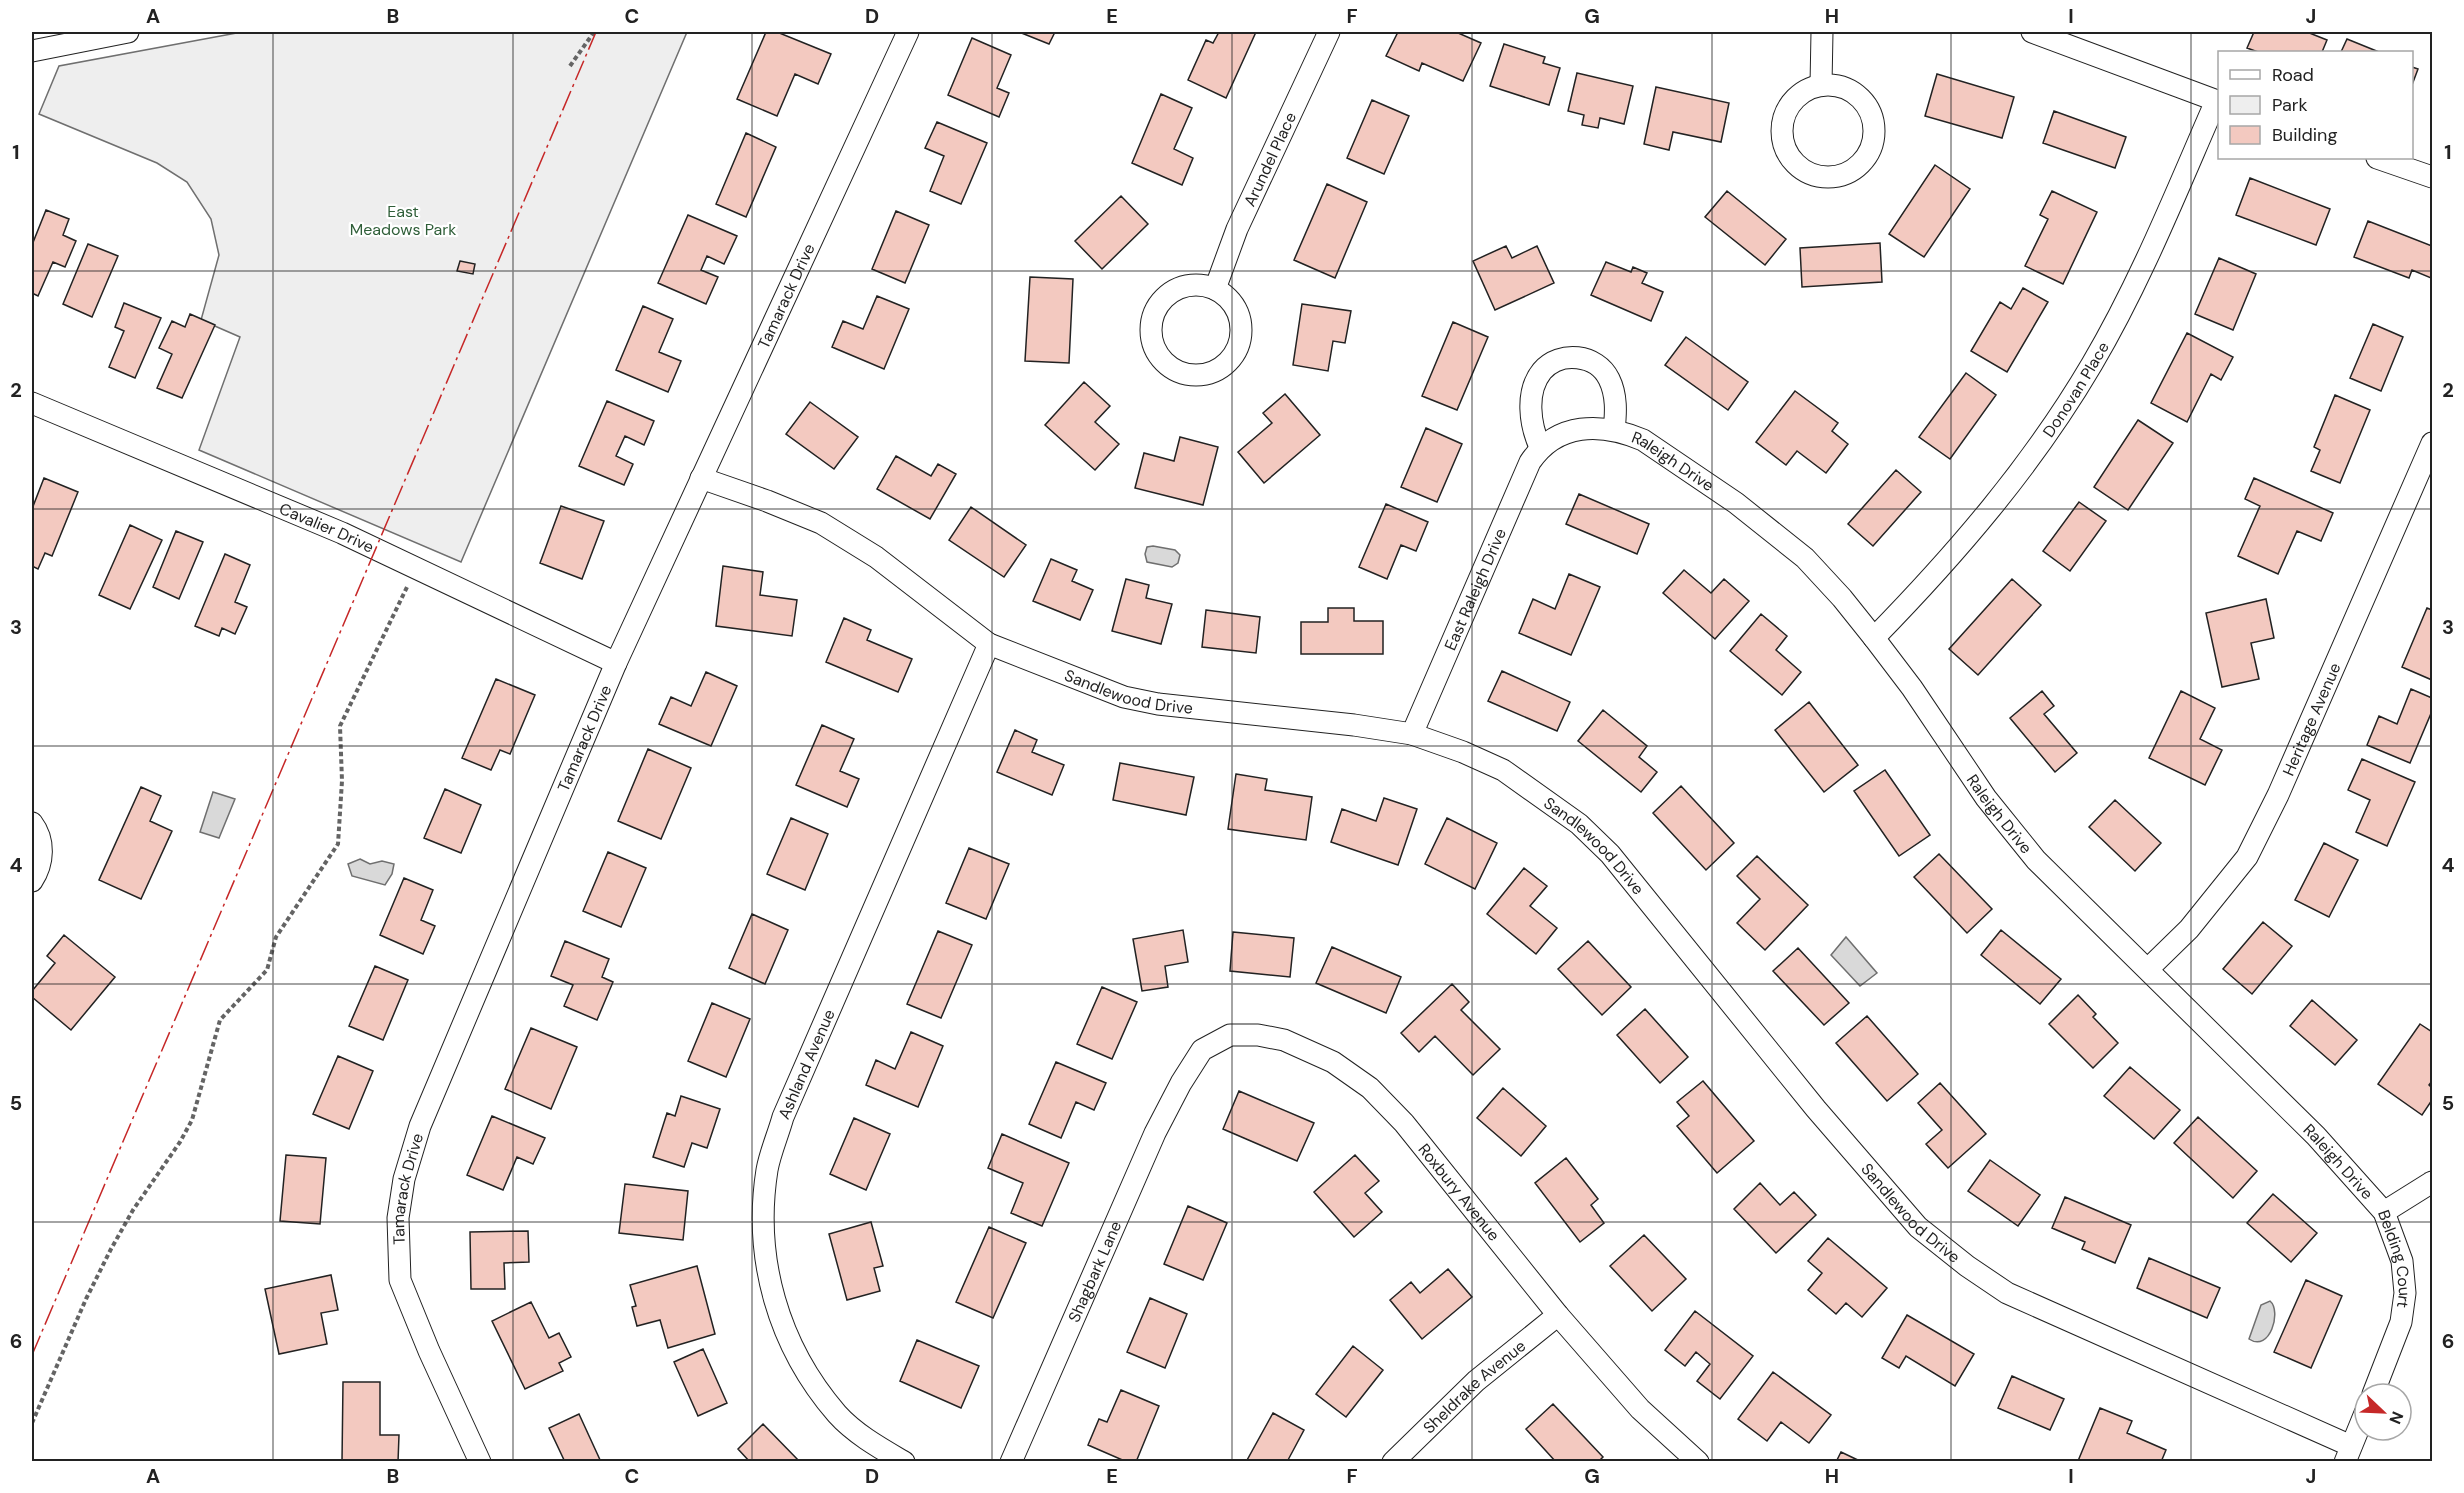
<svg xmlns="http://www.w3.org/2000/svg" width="2464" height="1493" font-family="'DM Sans',sans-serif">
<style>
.green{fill:#eee;stroke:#6f6f6f;stroke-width:1.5}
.water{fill:#d9d9d9;stroke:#6f6f6f;stroke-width:1.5}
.building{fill:#f3c9c0;stroke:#222;stroke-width:1.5}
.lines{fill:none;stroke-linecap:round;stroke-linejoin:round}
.street-casing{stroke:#222;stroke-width:23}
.path{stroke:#646464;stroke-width:4;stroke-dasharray:4.5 3;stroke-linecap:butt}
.street{stroke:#fff;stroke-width:21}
.power{stroke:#c62828;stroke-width:1.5;stroke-dasharray:21 4.5 3 4.5;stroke-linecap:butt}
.grid{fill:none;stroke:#222;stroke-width:1.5;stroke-opacity:0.55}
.labels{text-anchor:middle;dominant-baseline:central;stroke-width:4.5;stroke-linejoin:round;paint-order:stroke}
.street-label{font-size:16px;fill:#222;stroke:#fff}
.park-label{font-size:16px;fill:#2f5e38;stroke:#fff}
.neatline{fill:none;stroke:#222;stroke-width:2}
.grid-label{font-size:20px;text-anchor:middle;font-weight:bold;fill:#222}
</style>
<rect width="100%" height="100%" fill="#fff"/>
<path class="green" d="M242 32H687L461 562 199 450 240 337 201 320 219 255 211 219 187 182 157 163 39 114 59 66Z"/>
<path class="water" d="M1153 546 1175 550 1180 555 1178 563 1172 567 1147 562 1145 554 1147 547Z
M213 792 235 799 219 838 200 832Z
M360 859 370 864 382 861 394 864 392 874 385 885 352 876 348 864Z
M1846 937 1877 973 1860 986 1831 955Z
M2270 1301C2282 1311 2270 1353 2249 1339L2261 1305Z"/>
<path class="building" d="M766 32H777L831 54 818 84 795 74 777 116 737 99Z
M1019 32H1055L1049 44Z
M1219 32H1256L1226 98 1188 80 1206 40 1213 43Z
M1398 32H1456L1481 43 1463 81 1422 63 1419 71 1386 56Z
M2254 32H2307L2327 40 2322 52H2258L2247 48Z
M972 38 1011 55 997 88 1009 93 999 117 948 95Z
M2347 39 2379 52H2341Z
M1504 44 1545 57 1543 63 1560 68 1549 105 1490 86Z
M2412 67 2418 69 2412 85Z
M1577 73 1633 86 1624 124 1600 118 1598 128 1582 125 1584 115 1568 111Z
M1937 74 2014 97 2002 138 1925 116Z
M1656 87 1729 103 1721 142 1673 132 1669 150 1644 144Z
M1161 94 1192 108 1174 149 1193 158 1182 185 1132 163Z
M1372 100 1409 116 1384 174 1347 158Z
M2054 111 2126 137 2115 168 2043 143Z
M937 122 987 143 961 204 930 191 944 156 925 148Z
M746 133 776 147 746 217 716 204Z
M1935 165 1970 189 1924 257 1889 234Z
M2250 178 2330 209 2316 245 2236 215Z
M1327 184 1367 202 1335 278 1294 260Z
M1727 191 1786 239 1765 265 1705 217Z
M2052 191 2097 212 2063 284 2025 266 2048 219 2040 215Z
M1121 196 1148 224 1102 269 1075 241Z
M46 210 69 219 63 235 76 241 65 267 53 262 38 296 32 293V245Z
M896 211 929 225 905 283 872 269Z
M688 215 737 236 724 264 707 256 701 270 718 277 706 304 658 283Z
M2368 221 2432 246 2431 278 2412 270 2409 278 2354 257Z
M1880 243 1882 282 1802 287 1800 248Z
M88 244 118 256 92 317 63 304Z
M1506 246 1512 258 1537 246 1554 283 1495 310 1473 261Z
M2219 258 2256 274 2233 330 2195 314Z
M460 261 475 264 473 274 457 271Z
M1606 262 1631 272 1633 267 1647 273 1642 283 1663 292 1651 321 1591 295Z
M1030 277 1073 279 1069 363 1025 361Z
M2023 288 2048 302 2007 372 1971 351 2000 302 2011 309Z
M877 296 909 309 884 369 832 347 843 321 863 329Z
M124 303 161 318 135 378 109 367 124 331 115 327Z
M1302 304 1351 311 1345 343 1333 341 1328 371 1293 365Z
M643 306 673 319 659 352 681 361 668 392 616 370Z
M190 314 215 325 182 398 157 388 172 354 159 348 172 321 185 327Z
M1453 322 1488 337 1457 410 1422 396Z
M2373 324 2403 337 2381 391 2350 378Z
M2187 333 2233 357 2221 380 2211 374 2187 422 2151 403Z
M1686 337 1748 382 1728 410 1665 365Z
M1966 373 1996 395 1950 459 1919 437Z
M1084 382 1110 406 1095 422 1119 444 1095 470 1045 425Z
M1795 391 1838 423 1832 431 1848 444 1826 473 1797 451 1786 465 1756 442Z
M1285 394 1320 435 1264 483 1238 452 1272 423 1263 413Z
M2335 395 2370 410 2340 483 2311 471 2320 450 2314 447Z
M607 401 654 421 644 445 625 436 616 456 633 464 624 485 579 466Z
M810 402 858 437 834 469 786 434Z
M2138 420 2173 443 2128 510 2094 487Z
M1426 428 1462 444 1437 502 1401 487Z
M1180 437 1218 447 1203 505 1135 488 1144 453 1174 461Z
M896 456 931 476 938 464 956 474 930 519 877 489Z
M1896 470 1921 492 1873 546 1848 524Z
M44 478 78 492 52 556 45 553 38 569 32 566V509Z
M2254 478 2333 513 2321 541 2297 531 2278 574 2238 556 2260 506 2245 499Z
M1579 494 1649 524 1637 554 1566 524Z
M2079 502 2106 521 2070 571 2043 551Z
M1386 504 1428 522 1416 551 1401 545 1387 579 1359 567Z
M561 506 604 521 582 579 540 563Z
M971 507 1026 545 1004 577 949 540Z
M130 525 162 540 130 609 99 595Z
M176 531 203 542 179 599 153 587Z
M225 554 250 565 235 602 247 607 235 634 222 628 219 636 195 626Z
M1051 559 1077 570 1072 581 1093 590 1080 620 1033 601Z
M723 566 763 572 760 595 797 600 792 636 716 626Z
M1684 570 1711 593 1724 579 1749 601 1715 639 1663 593Z
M1569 574 1600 587 1571 655 1519 633 1533 599 1555 609Z
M1126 579 1149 585 1146 598 1172 604 1161 644 1112 631Z
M2012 579 2041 605 1978 675 1949 649Z
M2266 599 2274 638 2251 643 2259 679 2222 687 2206 613Z
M1328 608H1354V621H1383V654H1301V622H1328Z
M2427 608 2432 610V680L2402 667Z
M1206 610 1260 617 1256 653 1202 647Z
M1761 614 1787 636 1776 650 1801 672 1782 695 1730 651Z
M844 618 871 630 867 640 912 659 898 692 826 662Z
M1502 671 1570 702 1557 731 1488 701Z
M706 672 737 686 711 746 659 724 671 697 691 706Z
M496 679 535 695 510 754 500 750 491 770 462 758Z
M2411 689 2432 698V711L2410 763 2367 745 2379 716 2397 724Z
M2042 691 2054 706 2044 714 2077 753 2055 772 2010 718Z
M2181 691 2215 708 2200 739 2222 750 2205 785 2149 758Z
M1809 702 1858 765 1824 792 1775 730Z
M1603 710 1647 746 1639 757 1657 772 1641 792 1578 741Z
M822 725 854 739 840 771 859 779 847 807 796 785Z
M1015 730 1037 740 1032 752 1064 765 1052 795 997 772Z
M648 749 691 768 661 839 618 821Z
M2362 759 2415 782 2387 846 2356 832 2370 800 2348 790Z
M1120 763 1194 777 1186 815 1113 800Z
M1885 770 1930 835 1899 856 1854 791Z
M1236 774 1267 779 1265 790 1312 797 1306 840 1228 829Z
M1681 786 1734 843 1706 870 1653 813Z
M141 787 161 796 150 821 172 831 141 899 99 880Z
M445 789 481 805 461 853 424 838Z
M1384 798 1417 809 1398 865 1331 842 1342 809 1376 821Z
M2115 800 2161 843 2135 871 2089 827Z
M791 818 828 834 805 890 767 874Z
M1447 818 1497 843 1475 889 1425 864Z
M2324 843 2358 860 2329 917 2295 900Z
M969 848 1009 864 986 919 946 903Z
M608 852 646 868 621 927 583 911Z
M1939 854 1992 909 1967 933 1914 877Z
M1757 856 1808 905 1765 950 1737 923 1760 899 1737 876Z
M1524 868 1547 886 1530 906 1557 928 1536 954 1487 914Z
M404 878 433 890 421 920 435 926 423 954 380 935Z
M752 914 788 930 765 984 729 968Z
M2263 922 2292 946 2252 994 2223 969Z
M1183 930 1188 962 1165 966 1168 987 1142 991 1133 939Z
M2001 930 2061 979 2040 1004 1981 955Z
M938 931 972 945 941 1018 907 1004Z
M1233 932 1294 938 1290 977 1230 971Z
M64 935 115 977 71 1030 32 997V991L55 963 47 956Z
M565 941 609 959 602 977 613 982 597 1020 564 1006 573 985 551 976Z
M1588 941 1631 987 1602 1015 1558 969Z
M1332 947 1401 977 1386 1013 1316 983Z
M1798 948 1849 1003 1824 1025 1773 971Z
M375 966 408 980 383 1040 349 1026Z
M1452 984 1469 1002 1461 1010 1500 1049 1473 1075 1435 1036 1419 1052 1401 1033Z
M1102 987 1137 1002 1112 1059 1077 1044Z
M2078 995 2096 1014 2093 1017 2118 1043 2093 1068 2049 1024Z
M2312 1000 2357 1040 2335 1065 2290 1026Z
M712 1003 750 1019 726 1077 688 1061Z
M1645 1009 1688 1057 1660 1083 1617 1035Z
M1867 1016 1918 1074 1887 1101 1836 1043Z
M2420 1024 2432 1032V1081L2429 1085 2432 1088V1100L2422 1115 2378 1084Z
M531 1028 577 1047 551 1109 505 1089Z
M911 1032 943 1046 918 1107 866 1085 876 1060 895 1069Z
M338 1056 373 1071 349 1129 313 1114Z
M1056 1062 1106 1083 1094 1110 1076 1102 1061 1138 1029 1124Z
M2130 1067 2180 1110 2154 1139 2104 1096Z
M1703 1081 1754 1141 1717 1173 1677 1126 1689 1116 1677 1102Z
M1940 1083 1986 1134 1948 1168 1926 1144 1942 1130 1918 1103Z
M1503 1088 1546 1126 1521 1156 1477 1118Z
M1239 1091 1314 1123 1297 1161 1223 1129Z
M681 1096 720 1109 707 1148 692 1143 684 1167 653 1157 667 1113 675 1116Z
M492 1116 545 1138 533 1164 517 1157 503 1190 467 1175Z
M2198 1117 2257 1171 2233 1198 2174 1143Z
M854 1118 890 1134 866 1190 830 1174Z
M1002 1134 1069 1163 1042 1226 1011 1213 1023 1183 988 1168Z
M286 1155 326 1158 320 1224 280 1221Z
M1355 1155 1379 1181 1365 1193 1382 1212 1354 1237 1314 1192Z
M1566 1158 1598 1199 1591 1205 1604 1223 1580 1242 1535 1183Z
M1990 1160 2040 1195 2018 1226 1968 1191Z
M1760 1183 1780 1205 1794 1192 1816 1215 1776 1253 1734 1209Z
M625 1184 688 1191 683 1240 619 1233Z
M2273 1194 2317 1233 2291 1262 2247 1223Z
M2065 1197 2131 1225 2115 1263 2082 1249 2085 1242 2052 1228Z
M1188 1206 1227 1223 1203 1280 1164 1264Z
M871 1222 883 1266 874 1268 880 1291 847 1300 829 1234Z
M989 1227 1026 1243 993 1318 956 1302Z
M528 1231 529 1262 504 1263 505 1289H471L470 1232Z
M1644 1235 1686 1279 1652 1311 1610 1266Z
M1828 1238 1887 1288 1862 1317 1846 1303 1836 1314 1808 1290 1822 1273 1808 1261Z
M2149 1258 2220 1288 2207 1318 2137 1288Z
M697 1266 715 1334 668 1348 660 1320 637 1326 632 1307 636 1306 630 1285Z
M1448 1269 1472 1297 1422 1339 1390 1300 1411 1282 1420 1293Z
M331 1275 338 1310 321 1313 327 1344 279 1354 265 1289Z
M2306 1280 2342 1296 2311 1368 2274 1352Z
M1150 1298 1187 1314 1165 1368 1127 1352Z
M531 1302 549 1338 559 1333 571 1357 559 1363 563 1371 525 1389 492 1321Z
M1695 1311 1753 1356 1720 1399 1697 1381 1710 1364 1696 1352 1685 1366 1665 1350Z
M1907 1315 1974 1354 1955 1386 1906 1356 1899 1368 1882 1358Z
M917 1340 979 1366 961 1408 900 1381Z
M1353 1346 1383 1370 1346 1417 1316 1394Z
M703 1349 727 1403 698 1416 674 1362Z
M1773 1372 1831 1415 1809 1443 1781 1422 1767 1441 1738 1419Z
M2012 1376 2064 1399 2050 1430 1998 1408Z
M343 1382H380V1435H399L398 1462H342Z
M1121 1390 1159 1406 1136 1462H1127L1088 1445 1099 1419 1107 1422Z
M1553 1404 1603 1457 1598 1462H1556L1526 1429Z
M2100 1408 2132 1421 2127 1433 2166 1450 2161 1462 2078 1461Z
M1273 1413 1304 1430 1288 1460 1290 1462H1246Z
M579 1414 601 1462H565L549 1428Z
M763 1424 800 1462H750L738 1449Z
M1841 1452 1862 1462H1836Z"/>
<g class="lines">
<g class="street-casing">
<g id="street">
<path d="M2032 32 2220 102"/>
<path d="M32 51 128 32"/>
<circle cx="1828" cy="131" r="46"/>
<path d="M1821 85 1822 32"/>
<path d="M2377 158 2432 177"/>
<circle cx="1196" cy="330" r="45"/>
<path id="s1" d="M1215 289 1237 229 1329 32"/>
<path id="s2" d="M32 403 342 533 616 663"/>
<path d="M1540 447C1530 425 1525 392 1542 371 1560 350 1597 354 1609 379 1617 395 1616 413 1614 430"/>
<path id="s3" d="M701 478 767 501 821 523 876 557 989 644 1124 697 1158 704 1354 725 1412 734 1463 752 1503 770 1579 824 1610 854 1816 1109 1918 1227 1967 1266 2007 1293 2351 1446"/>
<path id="s4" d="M1874 638C1956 554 2032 466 2092 364 2141 281 2177 190 2216 101"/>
<path id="s5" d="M1412 734 1530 462C1557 422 1601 422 1643 440L1736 503 1805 558 1842 598 1874 638 1912 688 1986 798 2036 860 2316 1136 2384 1212 2402 1261 2405 1293 2401 1322 2373 1394"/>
<path d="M32 823C45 840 44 863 32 881"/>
<path id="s6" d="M2148 969 2189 929 2247 857 2278 795 2432 443"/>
<path d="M2384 1212 2432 1182"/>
<path id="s7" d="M480 1462 429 1351 400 1280 398 1218 404 1179 420 1126 616 663 908 32"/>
<path id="s8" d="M904 1462C880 1448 855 1434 837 1414 778 1346 753 1258 767 1170 770 1153 778 1135 783 1117L989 644"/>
<path id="s9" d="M1011 1462 1155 1133 1181 1083 1202 1050 1230 1035H1258L1284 1040 1333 1062 1370 1088 1404 1123 1558 1315 1640 1409 1698 1462"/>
<path id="s10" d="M1393 1462 1476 1381 1558 1315"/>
<path d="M2345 1462 2365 1413"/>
</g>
</g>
<path class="path" d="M570 66 594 32
M32 1423 86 1299 111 1249 133 1210 180 1142 192 1120 220 1020 267 970 276 937 338 844 342 781 340 726 407 587"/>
<use href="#street" class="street"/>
<path class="power" d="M32 1355 596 32"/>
</g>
<path class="grid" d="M273 32V1462M513 32V1462M752 32V1462M992 32V1462M1232 32V1462M1472 32V1462M1712 32V1462M1951 32V1462M2191 32V1462M32 271H2432M32 509H2432M32 746H2432M32 984H2432M32 1222H2432"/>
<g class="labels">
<g class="street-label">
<text stroke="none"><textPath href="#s1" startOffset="141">Arundel Place</textPath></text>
<text stroke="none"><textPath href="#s7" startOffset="1263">Tamarack Drive</textPath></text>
<text stroke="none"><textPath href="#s4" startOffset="321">Donovan Place</textPath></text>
<text stroke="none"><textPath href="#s5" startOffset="459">Raleigh Drive</textPath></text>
<text stroke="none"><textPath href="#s2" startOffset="320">Cavalier Drive</textPath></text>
<text stroke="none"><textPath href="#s5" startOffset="158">East Raleigh Drive</textPath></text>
<text stroke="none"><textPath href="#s3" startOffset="484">Sandlewood Drive</textPath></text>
<text stroke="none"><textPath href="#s6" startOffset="302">Heritage Avenue</textPath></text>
<text stroke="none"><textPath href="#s7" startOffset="777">Tamarack Drive</textPath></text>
<text stroke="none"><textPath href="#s5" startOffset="945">Raleigh Drive</textPath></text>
<text stroke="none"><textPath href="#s3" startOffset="988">Sandlewood Drive</textPath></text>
<text stroke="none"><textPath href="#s8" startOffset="458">Ashland Avenue</textPath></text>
<text stroke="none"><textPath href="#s5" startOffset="1431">Raleigh Drive</textPath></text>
<text stroke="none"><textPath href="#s7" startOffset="291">Tamarack Drive</textPath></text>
<text stroke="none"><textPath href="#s9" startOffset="777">Roxbury Avenue</textPath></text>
<text stroke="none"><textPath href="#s3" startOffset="1474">Sandlewood Drive</textPath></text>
<text stroke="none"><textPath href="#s5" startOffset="1548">Belding Court</textPath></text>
<text stroke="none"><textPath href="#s9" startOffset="208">Shagbark Lane</textPath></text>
<text stroke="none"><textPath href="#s10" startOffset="111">Sheldrake Avenue</textPath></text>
</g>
<g class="park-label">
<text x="403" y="211">East<tspan x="403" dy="18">Meadows Park</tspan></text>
</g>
</g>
<rect width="2464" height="1493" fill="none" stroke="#ffffff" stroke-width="66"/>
<rect x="2218" y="51" width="195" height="108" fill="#ffffff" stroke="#a7a7a7" stroke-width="1.5"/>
<rect x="2230" y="70" width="30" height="9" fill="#ffffff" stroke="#a7a7a7" stroke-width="1.5"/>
<text x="2272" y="81" font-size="18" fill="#222222">Road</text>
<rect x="2230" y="96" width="30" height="18" fill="#eeeeee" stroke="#a7a7a7" stroke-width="1.5"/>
<text x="2272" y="111" font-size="18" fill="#222222">Park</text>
<rect x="2230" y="126" width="30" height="18" fill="#f3c9c0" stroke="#a7a7a7" stroke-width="1.5"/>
<text x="2272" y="141" font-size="18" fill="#222222">Building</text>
<g transform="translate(2383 1412) rotate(113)"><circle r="28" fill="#ffffff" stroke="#a7a7a7" stroke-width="1.5"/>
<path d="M0-4.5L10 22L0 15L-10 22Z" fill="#c62828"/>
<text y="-9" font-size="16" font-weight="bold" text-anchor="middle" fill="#222222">N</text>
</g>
<rect x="33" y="33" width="2398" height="1427" class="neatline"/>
<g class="grid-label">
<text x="153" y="23">A</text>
<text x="393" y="23">B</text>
<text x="632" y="23">C</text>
<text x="872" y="23">D</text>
<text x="1112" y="23">E</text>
<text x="1352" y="23">F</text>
<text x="1592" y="23">G</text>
<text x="1832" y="23">H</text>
<text x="2071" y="23">I</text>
<text x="2311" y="23">J</text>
<text x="16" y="159">1</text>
<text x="2448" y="159">1</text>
<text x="16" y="397">2</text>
<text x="2448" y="397">2</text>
<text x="16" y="634">3</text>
<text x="2448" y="634">3</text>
<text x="16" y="872">4</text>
<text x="2448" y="872">4</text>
<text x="16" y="1110">5</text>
<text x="2448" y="1110">5</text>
<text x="16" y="1348">6</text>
<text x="2448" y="1348">6</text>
<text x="153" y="1483">A</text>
<text x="393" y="1483">B</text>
<text x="632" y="1483">C</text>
<text x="872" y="1483">D</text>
<text x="1112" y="1483">E</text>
<text x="1352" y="1483">F</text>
<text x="1592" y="1483">G</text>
<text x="1832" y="1483">H</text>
<text x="2071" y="1483">I</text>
<text x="2311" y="1483">J</text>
</g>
</svg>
